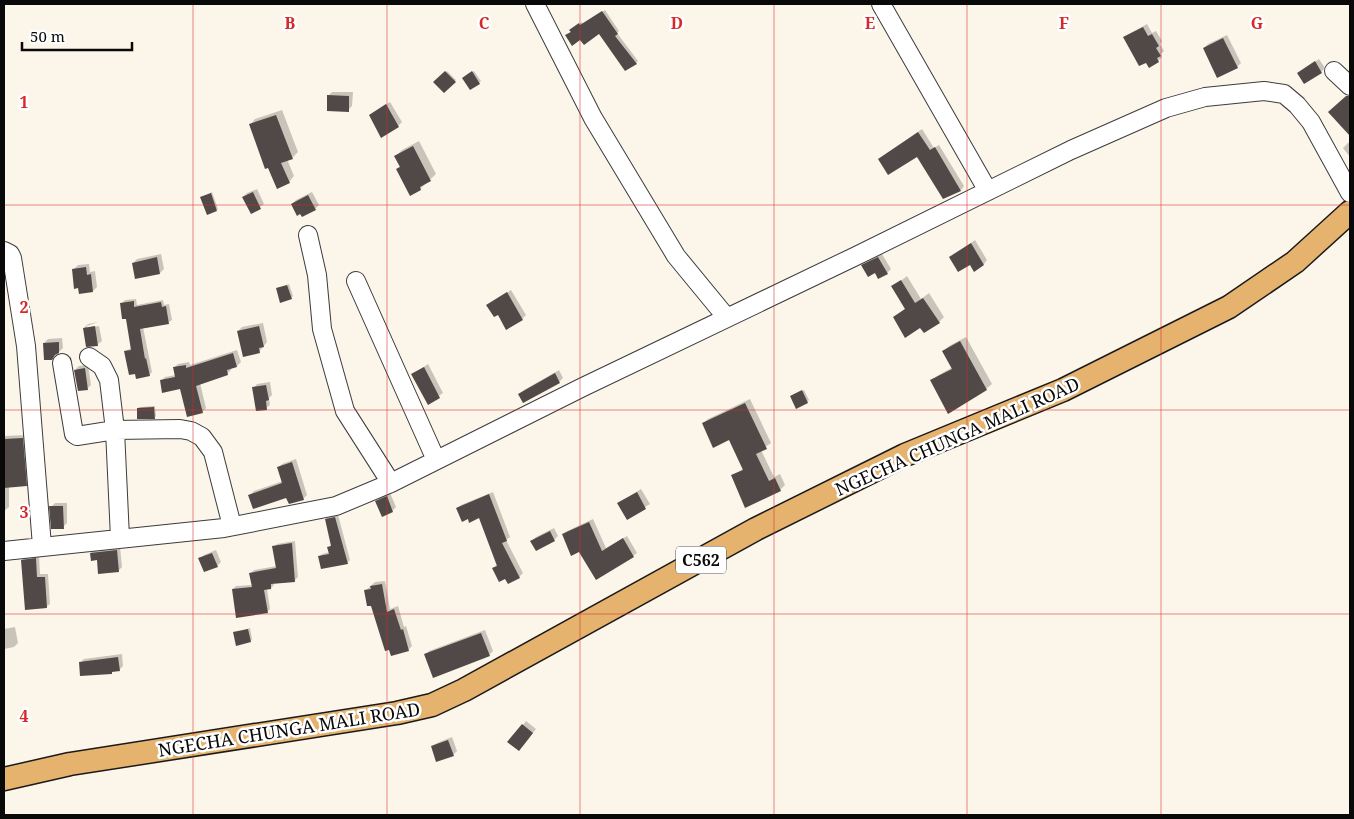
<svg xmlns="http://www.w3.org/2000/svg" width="1354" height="819" font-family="'Noto Serif',serif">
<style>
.shadow{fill:#0003}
.building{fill:#504947}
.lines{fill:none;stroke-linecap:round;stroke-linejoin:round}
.minor-casing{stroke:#3c3c3c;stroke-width:20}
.major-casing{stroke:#1a1a1a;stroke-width:25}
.minor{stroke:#fff;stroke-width:18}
.major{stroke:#e6b36f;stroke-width:22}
.grid{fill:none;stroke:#d62828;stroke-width:1;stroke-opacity:0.55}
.labels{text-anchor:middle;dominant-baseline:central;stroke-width:5;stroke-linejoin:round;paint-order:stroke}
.shield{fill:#fff;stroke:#535353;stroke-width:1}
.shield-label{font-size:16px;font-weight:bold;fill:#090909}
.street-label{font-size:18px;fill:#090909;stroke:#fff}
.grid-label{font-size:16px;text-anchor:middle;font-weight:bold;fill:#d62828;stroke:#fff;stroke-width:5;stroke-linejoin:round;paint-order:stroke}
</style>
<rect width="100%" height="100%" fill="#fcf5e9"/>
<path class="shadow" d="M605 10 619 31 617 33 638 61 636 63 600 32 581 38 569 33 573 28 582 22 583 24Z
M1147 24 1152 33 1156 31 1162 41 1160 44 1164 51 1161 54 1162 57 1158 61 1125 38 1129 34Z
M1227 35 1241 63 1237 67 1204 48 1208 44Z
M1319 59 1325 68 1321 72 1299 73Z
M447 71 456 80 444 91 435 82Z
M474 71 481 81 479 83 465 77Z
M332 92H353L352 106 348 110 328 96Z
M390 102 402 122 398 126 370 115Z
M282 110 298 152 292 158 287 159 294 176 289 182 250 125 255 119Z
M922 129 934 148 939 145 964 186 961 190 944 198 917 155 884 156Z
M419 141 436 174 420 189 397 169 401 165 396 156 402 150Z
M1350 141V157L1343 148Z
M257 189 264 204 252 212 243 197 247 193Z
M212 192 218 209 217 210 202 197Z
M312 192 319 205 315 209 292 204 296 200Z
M975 240 987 260 984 264 970 263 951 257Z
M161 254 164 269 160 273 133 263 137 259Z
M882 254 891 269 887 273 875 271 863 265 867 262Z
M89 264 90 272 95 271 97 287 93 291 74 269 78 265Z
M907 276 921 299 929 293 944 317 939 322 921 326 894 318 906 308 893 287Z
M289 284 293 296 291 298 277 289Z
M511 290 526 315 522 319 498 313 488 305Z
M136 299 137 305 163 300 164 305 169 304 172 320 169 322 143 327 152 372 149 375 125 351 132 348 127 318 122 303 125 300Z
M98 322 87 326V328L99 326 102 341 98 344 84 328 88 324Z
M263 323 267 342 259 352 238 331 242 327Z
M966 337 992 384 986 389 932 381 937 376 953 367 944 351 949 346Z
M62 338 63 348 59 352 44 343 48 339Z
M237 350 241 362 237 366 231 368V370L227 374 200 383 206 408 202 412 181 388 161 381 165 377 176 375 174 368 178 364 189 362 190 365Z
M428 364 443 393 428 403 413 374Z
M88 365 91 385 88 388 75 370 79 366Z
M559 370 563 378 559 382 520 394 524 390Z
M270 382 272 395 269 398 270 405 266 408 254 388 257 384Z
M804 390 809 400 807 402 793 395Z
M750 399 771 443 761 450 774 477 780 474 785 485 780 490 732 476 744 468 730 439 703 424 708 419Z
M155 406 156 416 154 418 138 409 140 407Z
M26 435 30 480 26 484 9 486V507L4 511V436Z
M296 459 307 495 303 499 287 496 250 495 254 491 283 481 278 468 282 464Z
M641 489 650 504 627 518 619 503Z
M493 492 510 537 506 540 523 573 519 577 493 568 498 564 480 516 469 518 457 508 461 505Z
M390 493 396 507 392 511 377 501 380 498Z
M55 503H67V523L63 527 51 507Z
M338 515 350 560 347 563 319 557 322 554 330 552 329 547 332 544 326 519 329 517Z
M593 519 606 548 627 536 637 553 633 556 579 551 563 535 567 531Z
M554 528 558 536 554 540 532 541 536 537Z
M295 541 298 577 295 580 273 583 274 585 271 588 267 589 270 609 267 612 233 589 236 586 253 585 251 573 254 570 277 566 274 547 277 544Z
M120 547 122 567 118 571 98 559 91 553 95 549Z
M216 550 221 562 217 566 200 559 204 555Z
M39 555 40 574H48L50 604 46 607 22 560 26 557Z
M385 581 390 609 398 606 404 627 406 626 412 646 408 650 372 604 365 591 375 582Z
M15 627 18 643 14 647 4 649V629Z
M250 628 252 639 251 641 234 633Z
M485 630 493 651 489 655H425L429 651Z
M122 654 123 666 119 670 80 663 84 659Z
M526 721 536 729 523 746V725Z
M452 737 457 751 453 755 433 746 437 743Z"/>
<path class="building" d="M602 11 618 34 615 36 637 64 625 71 599 34 584 45 580 40 572 46 565 35 571 32 569 30 579 23 580 25Z
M1143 27 1148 36 1152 34 1159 46 1156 48 1161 56 1157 58 1159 62 1149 68 1146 63 1139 66 1123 37Z
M1223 38 1238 68 1217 78 1203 48Z
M1315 61 1322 73 1304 84 1297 73Z
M445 71 456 82 444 93 433 82Z
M472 71 480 84 470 90 462 78Z
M327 95 349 96V112L327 111Z
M1346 96H1350V136L1328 112Z
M386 104 399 127 381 138 369 115Z
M276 115 293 159 281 163 290 183 277 189 268 168 265 169 249 124Z
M918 132 930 150 935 147 961 191 943 199 917 157 888 175 878 159Z
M413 146 431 181 420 187 421 190 410 196 396 169 400 167 394 156Z
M253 192 261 209 251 214 242 197Z
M211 193 217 211 207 215 200 197Z
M308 195 316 210 302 217 300 214 297 216 291 204Z
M971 243 984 265 974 272 970 265 958 272 949 257Z
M157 257 160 274 135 279 132 263Z
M878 257 888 274 878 279 875 273 868 277 861 265Z
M86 267 87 275 91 274 93 292 79 294 78 288 74 289 72 269Z
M901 280 915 303 923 298 940 323 924 333 920 328 905 338 893 317 905 309 891 286Z
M287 285 292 299 280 303 276 288Z
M507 292 523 320 506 330 498 315 494 317 486 305Z
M134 301V307L161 302 162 307 166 306 169 324 140 329 145 359 146 358 150 376 136 379 135 374 129 375 124 351 131 350 126 319H122L120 303Z
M95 326 98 346 86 347 83 328Z
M259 326 264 347 259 348 260 353 243 357 237 331Z
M960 341 987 390 948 414 930 380 952 369 942 351Z
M59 342V353L55 355 52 360H44L43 343Z
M233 353 237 367 227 370 228 375 196 386 203 413 187 417 180 389 162 393 160 380 175 377 173 367 186 365V368Z
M424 367 440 398 428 405 411 374Z
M85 368 88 390 78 391 74 370Z
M555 373 560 383 523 403 518 394Z
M266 385 269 400 266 401 267 410 256 411 252 387Z
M802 390 808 403 796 409 790 396Z
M745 403 767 449 756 454 769 481 775 478 781 491 745 508 731 475 743 470 729 440 713 448 702 423Z
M154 407 155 419H137V408Z
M23 438 27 486 4 488V439Z
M292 462 304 500 289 504 286 498 253 509 248 495 282 483 277 467Z
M637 492 646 509 627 520 617 503Z
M489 494 507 541 502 543 520 578 508 584 505 579 499 582 492 568 497 566 479 518 469 523 468 519 462 522 456 508Z
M387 496 393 512 382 517 375 501Z
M49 506H63L64 529H51Z
M335 517 348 564 321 569 318 556 329 554 327 547 331 546 325 519Z
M589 522 602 551 623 538 634 557 596 580 579 552 571 556 562 534Z
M550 531 555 541 536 551 530 541Z
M292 543 295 582 271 584V589L264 590 268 613 236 618 232 589 252 587 249 573 276 568 272 546Z
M117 550 119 572 98 574 97 560 91 561 90 553Z
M212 553 218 567 204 572 198 558Z
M36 558 37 577H45L47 608 25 610 21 560Z
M382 584 387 612 394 609 401 630 403 629 409 651 391 656 389 650 385 651 371 606H367L364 590 371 589 370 586Z
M248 629 251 642 236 646 233 632Z
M481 633 490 656 433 678 424 654Z
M118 657 120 671 112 672V674L80 676 79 662Z
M522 724 533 733 519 751 507 742Z
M448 740 454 756 436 762 431 746Z"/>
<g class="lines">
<g class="minor-casing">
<path id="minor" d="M535 4 593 118 676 256 727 318
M881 4 988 191
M1334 71 1350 86
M308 235 317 275 322 329 345 411 391 483
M4 251 10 254 12 258 26 346 42 546
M356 281 436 460
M89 357 102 366 109 380 115 430 120 538
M62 363 74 434 77 436 115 430 180 429 191 431 202 437 213 452 232 526
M4 551 224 528 336 506 391 483 583 387 854 257 1071 150 1166 108 1205 97 1264 91 1284 94 1297 105 1311 122 1350 193"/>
</g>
<g class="major-casing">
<path id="major" d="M4 779 70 764 397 713 432 705 464 690 756 529 905 455 1063 390 1229 307 1295 262 1350 212"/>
</g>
<use href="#minor" class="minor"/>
<use href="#major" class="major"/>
</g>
<path class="grid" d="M193 4V815M387 4V815M580 4V815M774 4V815M967 4V815M1161 4V815M4 205H1350M4 410H1350M4 614H1350"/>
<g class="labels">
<rect class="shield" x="676" y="546.5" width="50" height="27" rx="4"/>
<g class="shield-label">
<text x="701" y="560">C562</text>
</g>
<g class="street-label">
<text transform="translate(957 436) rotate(-24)">NGECHA CHUNGA MALI ROAD</text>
<text transform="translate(289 729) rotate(-9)">NGECHA CHUNGA MALI ROAD</text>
</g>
</g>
<g class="grid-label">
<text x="290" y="29">B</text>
<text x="484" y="29">C</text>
<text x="677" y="29">D</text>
<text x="870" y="29">E</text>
<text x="1064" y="29">F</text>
<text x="1257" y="29">G</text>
<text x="24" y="108">1</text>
<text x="24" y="313">2</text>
<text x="24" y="518">3</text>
<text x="24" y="722">4</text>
</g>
<rect width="1354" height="819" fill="none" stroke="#090909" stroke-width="10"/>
<path d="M22 42v8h110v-8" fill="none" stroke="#090909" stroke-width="2.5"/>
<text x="30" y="42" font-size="15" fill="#090909" stroke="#ffffff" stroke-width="4" paint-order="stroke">50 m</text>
</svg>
